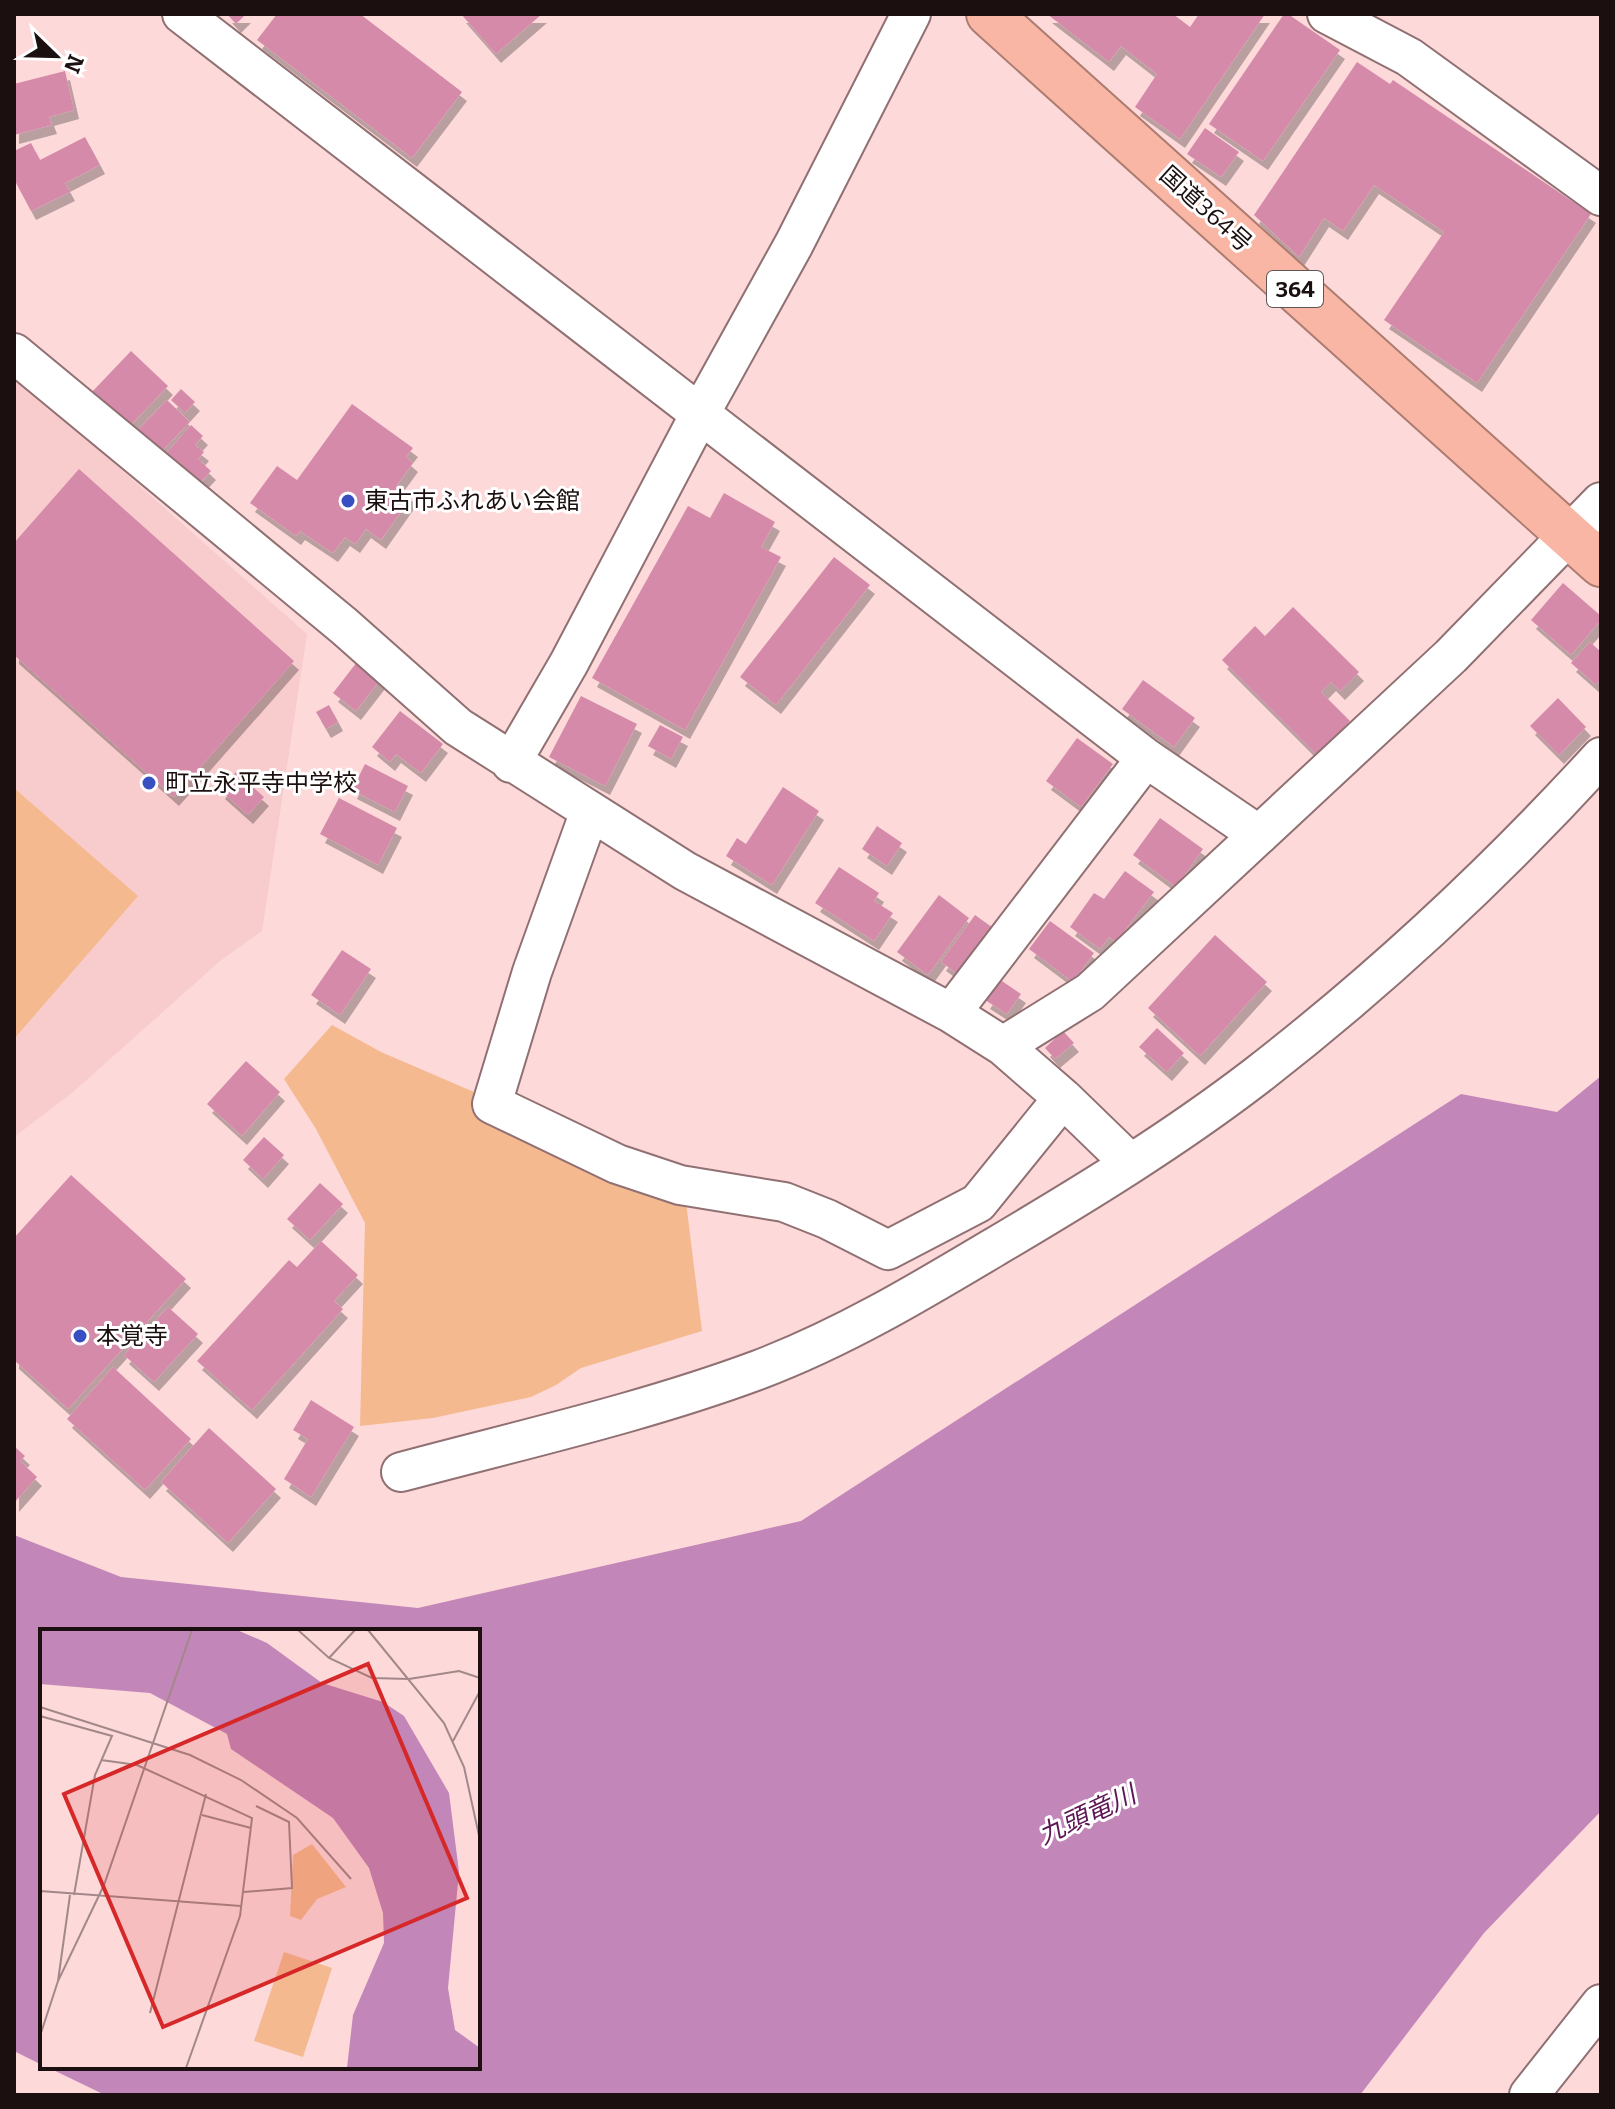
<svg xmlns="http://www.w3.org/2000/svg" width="1615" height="2109" font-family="Bitter,'Noto Sans JP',serif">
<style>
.built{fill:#f8cbcd}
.green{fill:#f5b98f}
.water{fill:#c286b8}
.building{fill:#d58aa9;filter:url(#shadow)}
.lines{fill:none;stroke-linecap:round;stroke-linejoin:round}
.minor-casing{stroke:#907072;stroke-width:42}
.highway-casing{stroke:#ac7c70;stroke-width:48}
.minor{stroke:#fff;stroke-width:38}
.highway{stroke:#fab6a4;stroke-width:44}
.poi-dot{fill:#384fc1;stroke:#fff;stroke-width:3}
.labels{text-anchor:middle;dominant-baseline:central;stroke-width:6;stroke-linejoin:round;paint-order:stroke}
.shield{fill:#fff;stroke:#5f5757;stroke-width:2}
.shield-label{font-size:22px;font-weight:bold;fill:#1b0f0f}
.street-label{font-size:24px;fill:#1b0f0f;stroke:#fff}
.poi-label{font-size:24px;fill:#1b0f0f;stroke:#fff;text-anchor:start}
.water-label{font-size:26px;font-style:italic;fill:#5c1555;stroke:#fff}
.inset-road{fill:none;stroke:#a38889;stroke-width:2}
.view{fill:#d62828;fill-opacity:0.15;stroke:#d62828;stroke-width:4}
.inset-edge{fill:none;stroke:#1b0f0f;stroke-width:4}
</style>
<defs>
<filter id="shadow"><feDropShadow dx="5" dy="9" stdDeviation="0" flood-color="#0004"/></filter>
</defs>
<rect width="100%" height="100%" fill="#fdd9da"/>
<path class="built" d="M14 375 307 634 262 931 220 961 73 1092 14 1137Z"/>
<path class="green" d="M14 788 138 896 14 1039Z
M332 1025 381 1052 481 1095 685 1194 702 1331 581 1368 556 1385 531 1397 433 1418 360 1426 365 1223 316 1129 284 1079Z"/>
<path class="water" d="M1601 1076V1811L1484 1933 1360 2095H105L47 2067H478V1631H42V2065L14 2051V1535L121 1577 418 1608 801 1521 1461 1094 1557 1112Z"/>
<path class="building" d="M227 14H246L236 24Z
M277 14H360L462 92 412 158 257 40Z
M461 14H542L496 54Z
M1047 14H1173L1190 27 1199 14H1265L1180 139 1135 107 1157 74 1121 46 1109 62Z
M1284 14H1288L1340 50 1263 161 1209 124Z
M1357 62 1390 84 1393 80 1591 214 1477 383 1384 320 1444 232 1374 185 1343 231 1324 218 1299 257 1254 215Z
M65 71 74 110 49 117 52 125 14 135V84Z
M1205 128 1239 152 1221 177 1187 154Z
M85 137 100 165 65 183 70 192 31 211 14 179V151L31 143 40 160Z
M131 351 168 386 128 428 91 393Z
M181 389 195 402 185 413 171 400Z
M167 400 190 422 158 455 135 433Z
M352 404 413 448 406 457 413 463 397 485 412 496 381 540 366 529 355 544 345 537 333 553 300 531 296 536 250 503 277 466 297 480Z
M191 425 203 436 195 445 204 452 198 459 211 471 195 488 162 458Z
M79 469 294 661 174 797 14 655V543Z
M724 493 775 522 761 547 781 557 685 730 592 678 688 506 710 518Z
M834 557 870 585 776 705 740 677Z
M1563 583 1601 616V620L1571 655 1531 620Z
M1293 607 1359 672 1340 691 1331 682 1321 692 1350 721 1317 755 1222 660 1255 626 1265 636Z
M1590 642 1601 652V679L1596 685 1571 663Z
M357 662 380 680 356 711 333 693Z
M1143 680 1195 718 1174 747 1122 709Z
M581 696 637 724 605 786 549 757Z
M1558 698 1586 727 1559 755 1530 726Z
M329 705 338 722 326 729 316 712Z
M400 711 443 744 421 773 396 754 390 762 372 747Z
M660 725 683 737 671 759 648 746Z
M1077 738 1113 764 1081 807 1046 781Z
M365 764 408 786 395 812 352 790Z
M236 772 264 797 248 815 220 790Z
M783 787 819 811 772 885 726 856 737 838 746 844Z
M339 798 397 828 378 865 320 834Z
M1160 818 1203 849 1176 887 1133 855Z
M877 826 902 843 887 866 862 849Z
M839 867 879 893 874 901 893 913 874 941 815 903Z
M1125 871 1154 892 1116 942 1109 937 1100 949 1070 927 1094 893 1104 899Z
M939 895 969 918 928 975 897 952Z
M975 915 996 930 962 977 941 962Z
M1050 921 1094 953 1073 982 1029 949Z
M1215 935 1267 982 1200 1056 1148 1008Z
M342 950 371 969 340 1015 311 995Z
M999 979 1021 994 1007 1014 985 1000Z
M1157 1028 1184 1053 1167 1072 1139 1047Z
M1063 1031 1074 1043 1055 1059 1045 1048Z
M246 1061 280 1092 242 1136 207 1104Z
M264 1137 284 1155 263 1179 243 1160Z
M71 1175 186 1279 68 1409 14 1360V1238Z
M320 1183 343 1204 310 1240 287 1219Z
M321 1241 358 1275 334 1301 343 1309 252 1410 197 1361 289 1260 297 1267Z
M168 1307 198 1334 154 1382 124 1355Z
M113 1367 191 1439 145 1490 67 1419Z
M311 1400 354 1427 311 1497 284 1479 308 1439 293 1430Z
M209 1428 276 1489 228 1543 161 1482Z
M14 1446 25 1456 20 1461 37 1477 14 1503Z"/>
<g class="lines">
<g class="minor-casing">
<path id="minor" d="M182 14 1146 758 1259 835
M1327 14 1409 57 1601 196
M14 353 344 626 458 727 685 871 951 1013 1003 1046 1090 992 1451 656 1601 502
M511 763 569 663 701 412 794 244 911 14
M590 811 532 972 492 1104 617 1164 680 1185 784 1202 827 1219 888 1250 978 1203 1063 1098
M951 1013 1146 758
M1003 1046 1063 1098 1130 1163
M401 1472C520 1440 642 1413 758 1370 843 1338 921 1291 998 1245 1086 1193 1174 1139 1255 1077 1379 981 1495 873 1601 757
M1529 2095 1601 2004"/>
</g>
<g class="highway-casing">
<path id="highway" d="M989 14 1601 564"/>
</g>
<use href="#minor" class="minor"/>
<use href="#highway" class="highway"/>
</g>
<g class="poi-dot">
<circle cx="348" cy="501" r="8"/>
<circle cx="149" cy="783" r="8"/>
<circle cx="80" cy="1336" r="8"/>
</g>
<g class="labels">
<rect class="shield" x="1267" y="271" width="56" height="36" rx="6"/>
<g class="shield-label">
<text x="1295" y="289">364</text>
</g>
<g class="street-label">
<text transform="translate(1206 209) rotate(42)">国道364号</text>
</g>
<g class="poi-label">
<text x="364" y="501">東古市ふれあい会館</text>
<text x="165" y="783">町立永平寺中学校</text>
<text x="96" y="1336">本覚寺</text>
</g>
<g class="water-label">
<text transform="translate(1087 1815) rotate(-25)">九頭竜川</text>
</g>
</g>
<g transform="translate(40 1629)">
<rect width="440" height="440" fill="#fdd9da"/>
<path d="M272 215 306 258 277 270 261 291 250 287 253 226ZM244 323 292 339 263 428 214 412Z" fill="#f5b98f"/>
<path d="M0 1H197L227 14 282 54 343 73 364 87 409 164 419 243 408 359 415 401 440 419V439H307L313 386 344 314 343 284 329 239 293 189 191 120 187 105 110 64 0 55Z" fill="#c286b8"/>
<path class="inset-road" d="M258 1 289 29 332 49 369 50 419 42 440 49M328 1 404 94 424 138 440 211M289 29 315 1M0 78 150 126 201 151 257 189 311 250M0 87 72 107 55 146 34 266M413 112 440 62M61 131 97 136 212 189 200 287 146 439M162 186 211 199M0 262 201 277M204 263 252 259 249 193 216 177M18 352 30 266M110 384 166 165M0 407 18 352 64 256 152 1"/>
<path class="view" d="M328 35 427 269 123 398 24 165Z"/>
<rect width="440" height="440" class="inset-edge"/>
</g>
<rect width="1615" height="2109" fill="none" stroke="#1b0f0f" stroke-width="32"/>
<g transform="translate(56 56) rotate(113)" stroke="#ffffff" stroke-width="6" paint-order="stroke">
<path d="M0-6L14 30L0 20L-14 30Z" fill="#1b0f0f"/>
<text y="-12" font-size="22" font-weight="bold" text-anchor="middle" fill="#1b0f0f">N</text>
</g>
</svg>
